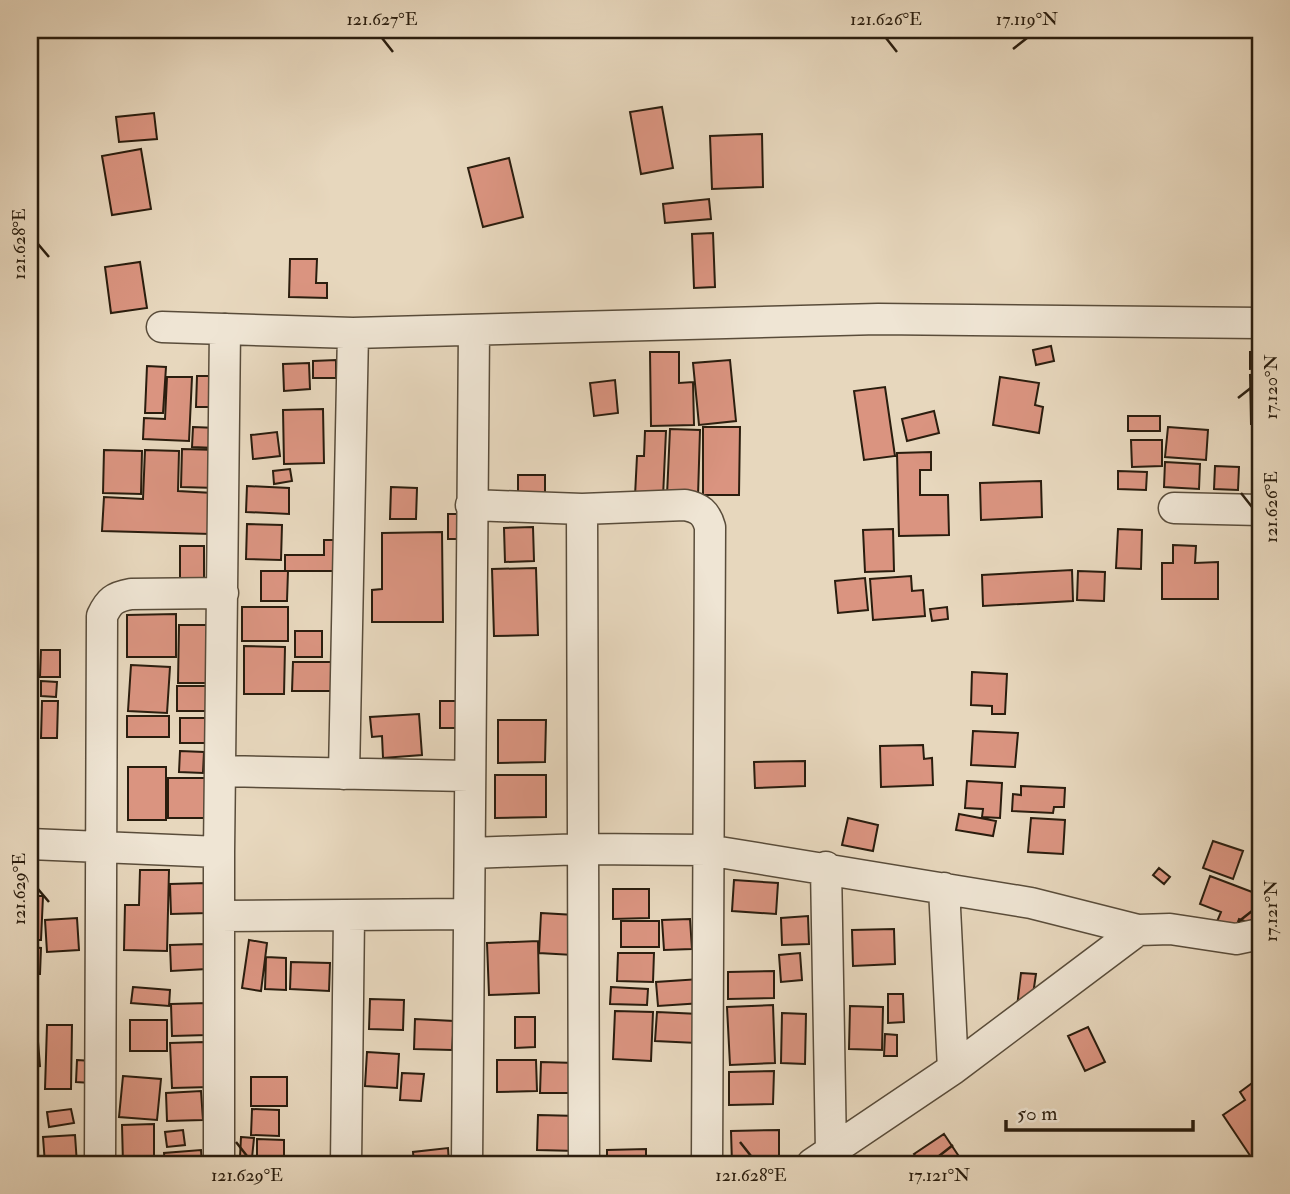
<svg xmlns="http://www.w3.org/2000/svg" width="1290" height="1194" font-family="'IM FELL Double Pica',serif">
<style>
.building{fill:#da9480;stroke:#2a1d0e;stroke-width:2}
.lines{fill:none;stroke-linecap:round;stroke-linejoin:round}
.minor-casing{stroke:#594c3a;stroke-width:33}
.minor{stroke:#efe5d4;stroke-width:30}
.ticks{fill:none;stroke:#2a1d0e;stroke-width:2.5}
.neatline{fill:none;stroke:#2a1d0e;stroke-width:2.5}
.ticks-label{font-size:18px;text-anchor:middle;fill:#2a1d0e}
</style>
<rect width="100%" height="100%" fill="#e7d7bd"/>
<filter id="stains"><feTurbulence type="fractalNoise" baseFrequency=".00286" numOctaves="4"/><feColorMatrix values="0 0 0 0 .2 0 0 0 0 .09 0 0 0 0 .02 0 0 0 .5 -.17"/></filter>
<radialGradient id="worn" r=".72"><stop offset=".6" stop-color="#630" stop-opacity="0"/><stop offset="1" stop-color="#630" stop-opacity=".3"/></radialGradient>
<path class="building" d="M662 107 673 168 641 174 630 112Z
M154 113 157 139 119 142 116 117Z
M762 134 763 187 712 189 710 136Z
M141 149 151 209 112 215 102 156Z
M509 158 523 217 483 227 468 168Z
M709 199 711 219 665 223 663 204Z
M713 233 715 287 694 288 692 234Z
M290 259H317L316 283H327V298L289 297Z
M140 262 147 308 111 313 105 267Z
M1051 346 1054 361 1036 365 1033 350Z
M650 352H679V383L693 382 694 425 651 426Z
M1250 352H1260V368L1250 369Z
M336 360V378H313V361Z
M730 360 736 421 699 425 693 363Z
M309 363 310 389 284 391 283 364Z
M147 366 166 367 163 413H145Z
M1260 374V424H1251L1250 375Z
M197 376H216V407H196Z
M167 377H192L189 441 143 439 144 418 165 419Z
M1000 377 1039 383 1035 405 1043 407 1039 433 993 425Z
M615 380 618 413 594 416 590 383Z
M885 387 895 456 864 460 854 391Z
M323 409 324 463 284 464 283 410Z
M934 411 939 433 907 441 902 419Z
M1128 416H1160V431H1128Z
M193 427 217 428 216 448 192 447Z
M703 427H740L739 495H703Z
M1168 427 1208 430 1206 460 1165 457Z
M670 429 700 430 698 496 667 495Z
M645 431H666L663 497 635 496 637 456H644Z
M277 432 280 456 253 459 251 435Z
M1131 440H1162V466L1132 467Z
M182 449 218 450 217 488 181 487Z
M104 450 142 451 141 494 103 493Z
M145 450 179 451 178 491 213 493 211 534 102 531 104 497 143 499Z
M931 452V470H920V495H948L949 535 899 536 897 453Z
M1165 462 1200 464 1199 489 1164 487Z
M1215 466 1239 467 1238 490 1214 489Z
M290 469 292 481 274 484 273 471Z
M1118 471 1147 472 1146 490 1118 489Z
M518 475H545V501H518Z
M1041 481 1042 517 981 520 980 483Z
M247 486 289 488V514L246 512Z
M391 487 417 488 416 519H390Z
M448 514H461V539H448Z
M247 524 282 525 281 560 246 559Z
M533 527 534 561 505 562 504 528Z
M893 529 894 571 865 572 863 530Z
M1118 529 1142 530 1141 569 1116 568Z
M442 532 443 622H372V590L382 589V533Z
M324 540H340L339 571H285V555H324Z
M1173 545 1196 546 1195 563 1218 562V599H1162V563H1173Z
M180 546H204V584H180Z
M536 568 538 635 494 636 492 569Z
M1072 570 1073 601 983 606 982 575Z
M261 571H288L287 601H261Z
M1078 571 1105 572 1104 601 1077 600Z
M911 576 912 591 923 590 925 616 873 620 870 579Z
M865 578 868 610 838 613 835 581Z
M242 607H288V641H242Z
M947 607 948 619 932 621 930 609Z
M176 614V657H127V615Z
M179 625H215L220 683H178Z
M295 631H322V657H295Z
M30 636H36L35 734H30Z
M244 646 285 647 284 694H244Z
M41 650H60V677H40Z
M293 662H340V691H292Z
M131 665 170 667 167 713 128 711Z
M972 672 1007 674 1005 714H992V706L971 705Z
M41 681 57 682 56 697 41 696Z
M177 686H208V711H177Z
M42 701H58L57 738H41Z
M440 701H461V728H440Z
M419 714 422 755 383 758 382 736 372 737 370 717Z
M127 716H169V737H127Z
M180 718H212V743H180Z
M498 720H546L545 762 498 763Z
M973 731 1018 733 1015 767 971 765Z
M923 745 924 759 932 758 933 785 881 787 880 746Z
M180 751 204 752 203 773 179 772Z
M805 761V786L755 788 754 762Z
M128 767H166V820H128Z
M495 775H546V817L495 818Z
M168 778H209V818H168Z
M967 781 1002 783 1000 818 982 817 983 809 965 808Z
M1021 786 1065 788 1064 807H1054L1053 813 1012 811 1013 794 1021 795Z
M959 814 996 821 993 836 956 830Z
M848 818 878 825 873 851 842 845Z
M1031 818 1065 820 1063 854 1028 852Z
M1213 841 1243 851 1233 879 1203 868Z
M1159 868 1170 877 1164 884 1153 875Z
M140 870H169L167 951 124 950 125 905H139Z
M1210 876 1260 895 1258 926 1239 919 1235 931 1216 924 1221 912 1200 904Z
M734 880 778 883 776 914 732 911Z
M207 883 208 913 171 914 170 884Z
M613 889H649V918L613 919Z
M30 896H43L41 940H30Z
M541 913 575 915 573 955 539 953Z
M808 916 809 944 782 945 781 918Z
M77 918 79 950 47 952 45 920Z
M690 919 692 949 664 950 662 920Z
M621 921H659V947H621Z
M894 929 895 964 853 966 852 930Z
M249 940 267 943 261 991 242 988Z
M538 941 539 993 489 995 487 943Z
M206 944 207 969 171 971 170 945Z
M30 947 41 948 40 974H30Z
M618 953H654L653 982 617 981Z
M800 953 802 980 781 982 779 955Z
M266 957 286 958V990L265 989Z
M291 962 330 963 329 991 290 989Z
M774 971V998L728 999V972Z
M1021 973 1036 974 1031 1008 1017 1007Z
M700 979 702 1003 658 1006 656 982Z
M133 987 170 990 169 1006 131 1003Z
M611 987 648 989 647 1005 610 1004Z
M888 994H903L904 1022 888 1023Z
M370 999 404 1000 403 1030 369 1029Z
M208 1003V1035L172 1036 171 1004Z
M773 1005 775 1063 730 1065 727 1007Z
M850 1006 883 1007 882 1050 849 1049Z
M615 1011 653 1012 651 1061 613 1059Z
M657 1012 699 1014 697 1043 655 1041Z
M782 1013 806 1014 805 1064 781 1063Z
M36 1017 40 1066 30 1067V1018Z
M515 1017H535V1047L515 1048Z
M415 1019 454 1021 452 1050 414 1049Z
M130 1020H167V1051H130Z
M47 1025H72L71 1089H45Z
M1088 1027 1105 1062 1085 1071 1068 1036Z
M885 1034 897 1035V1056H884Z
M205 1042 211 1087 172 1088 170 1043Z
M367 1052 399 1054 397 1088 365 1086Z
M77 1060 92 1061 91 1083 76 1082Z
M497 1060H536L537 1091 497 1092Z
M541 1062 576 1063 575 1093H540Z
M774 1071 773 1104 729 1105V1072Z
M402 1073 424 1074 421 1101 400 1100Z
M123 1076 161 1079 157 1120 119 1117Z
M251 1077H287V1106H251Z
M1259 1078 1260 1156 1253 1160 1223 1115 1245 1100 1240 1092Z
M201 1091 203 1120 167 1121 166 1093Z
M71 1109 74 1123 49 1127 47 1112Z
M252 1109 279 1110V1136L251 1135Z
M538 1115 578 1116 577 1151 537 1150Z
M154 1124V1164H123L122 1125Z
M183 1130 185 1145 167 1147 165 1132Z
M779 1130V1164H732L731 1131Z
M944 1134 958 1155 944 1164H921L914 1154Z
M75 1135 77 1164H45L43 1137Z
M241 1137 254 1138 252 1158 240 1157Z
M257 1139 284 1140V1164H257Z
M448 1148 449 1164H414L413 1152Z
M646 1149V1164H607V1150Z
M201 1150 202 1164H165L164 1153Z"/>
<g class="lines">
<g class="minor-casing">
<path id="minor" d="M162 327 353 333 878 319 1260 323
M471 505 582 509 685 505C700 508 706 513 710 527L707 1164
M1174 508 1260 510
M582 509 584 1164
M221 771 468 776
M344 774 353 333
M30 844 219 852
M470 853 584 849 707 850 1031 903 1138 930
M826 867 831 1151
M944 888 953 1069
M220 916 467 914
M100 1164 102 616C109 601 114 597 131 594L223 593
M219 1164V852L225 329
M346 1164 349 916
M467 1164 474 330
M812 1164 953 1069 1138 930 1170 929 1236 939 1260 934"/>
</g>
<use href="#minor" class="minor"/>
</g>
<path class="ticks" d="M382 38 393 52M886 38 897 52M1013 49 1027 38M38 244 49 257M1238 398 1252 387M1241 493 1252 507M38 889 49 902M1238 922 1252 911M236 1142 247 1156M740 1142 751 1156M939 1156 953 1145"/>
<rect width="1290" height="1194" fill="none" stroke="#e7d7bd" stroke-width="77"/>
<path d="M1006 1120v10h187v-10" fill="none" stroke="#2a1d0e" stroke-width="3.5"/>
<text x="1017" y="1120" font-size="21" fill="#2a1d0e" stroke="#efe5d4" stroke-width="5" paint-order="stroke">50 m</text>
<rect x="38" y="38" width="1214" height="1118" class="neatline"/>
<g class="ticks-label">
<text x="382" y="25">121.627°E</text>
<text x="886" y="25">121.626°E</text>
<text x="1027" y="25">17.119°N</text>
<text transform="translate(19 244) rotate(-90)" y="6">121.628°E</text>
<text transform="translate(1271 387) rotate(-90)" y="6">17.120°N</text>
<text transform="translate(1271 507) rotate(-90)" y="6">121.626°E</text>
<text transform="translate(19 889) rotate(-90)" y="6">121.629°E</text>
<text transform="translate(1271 911) rotate(-90)" y="6">17.121°N</text>
<text x="247" y="1181">121.629°E</text>
<text x="751" y="1181">121.628°E</text>
<text x="939" y="1181">17.121°N</text>
</g>
<rect width="100%" height="100%" filter="url(#stains)"/>
<rect width="100%" height="100%" fill="url(#worn)"/>
</svg>
